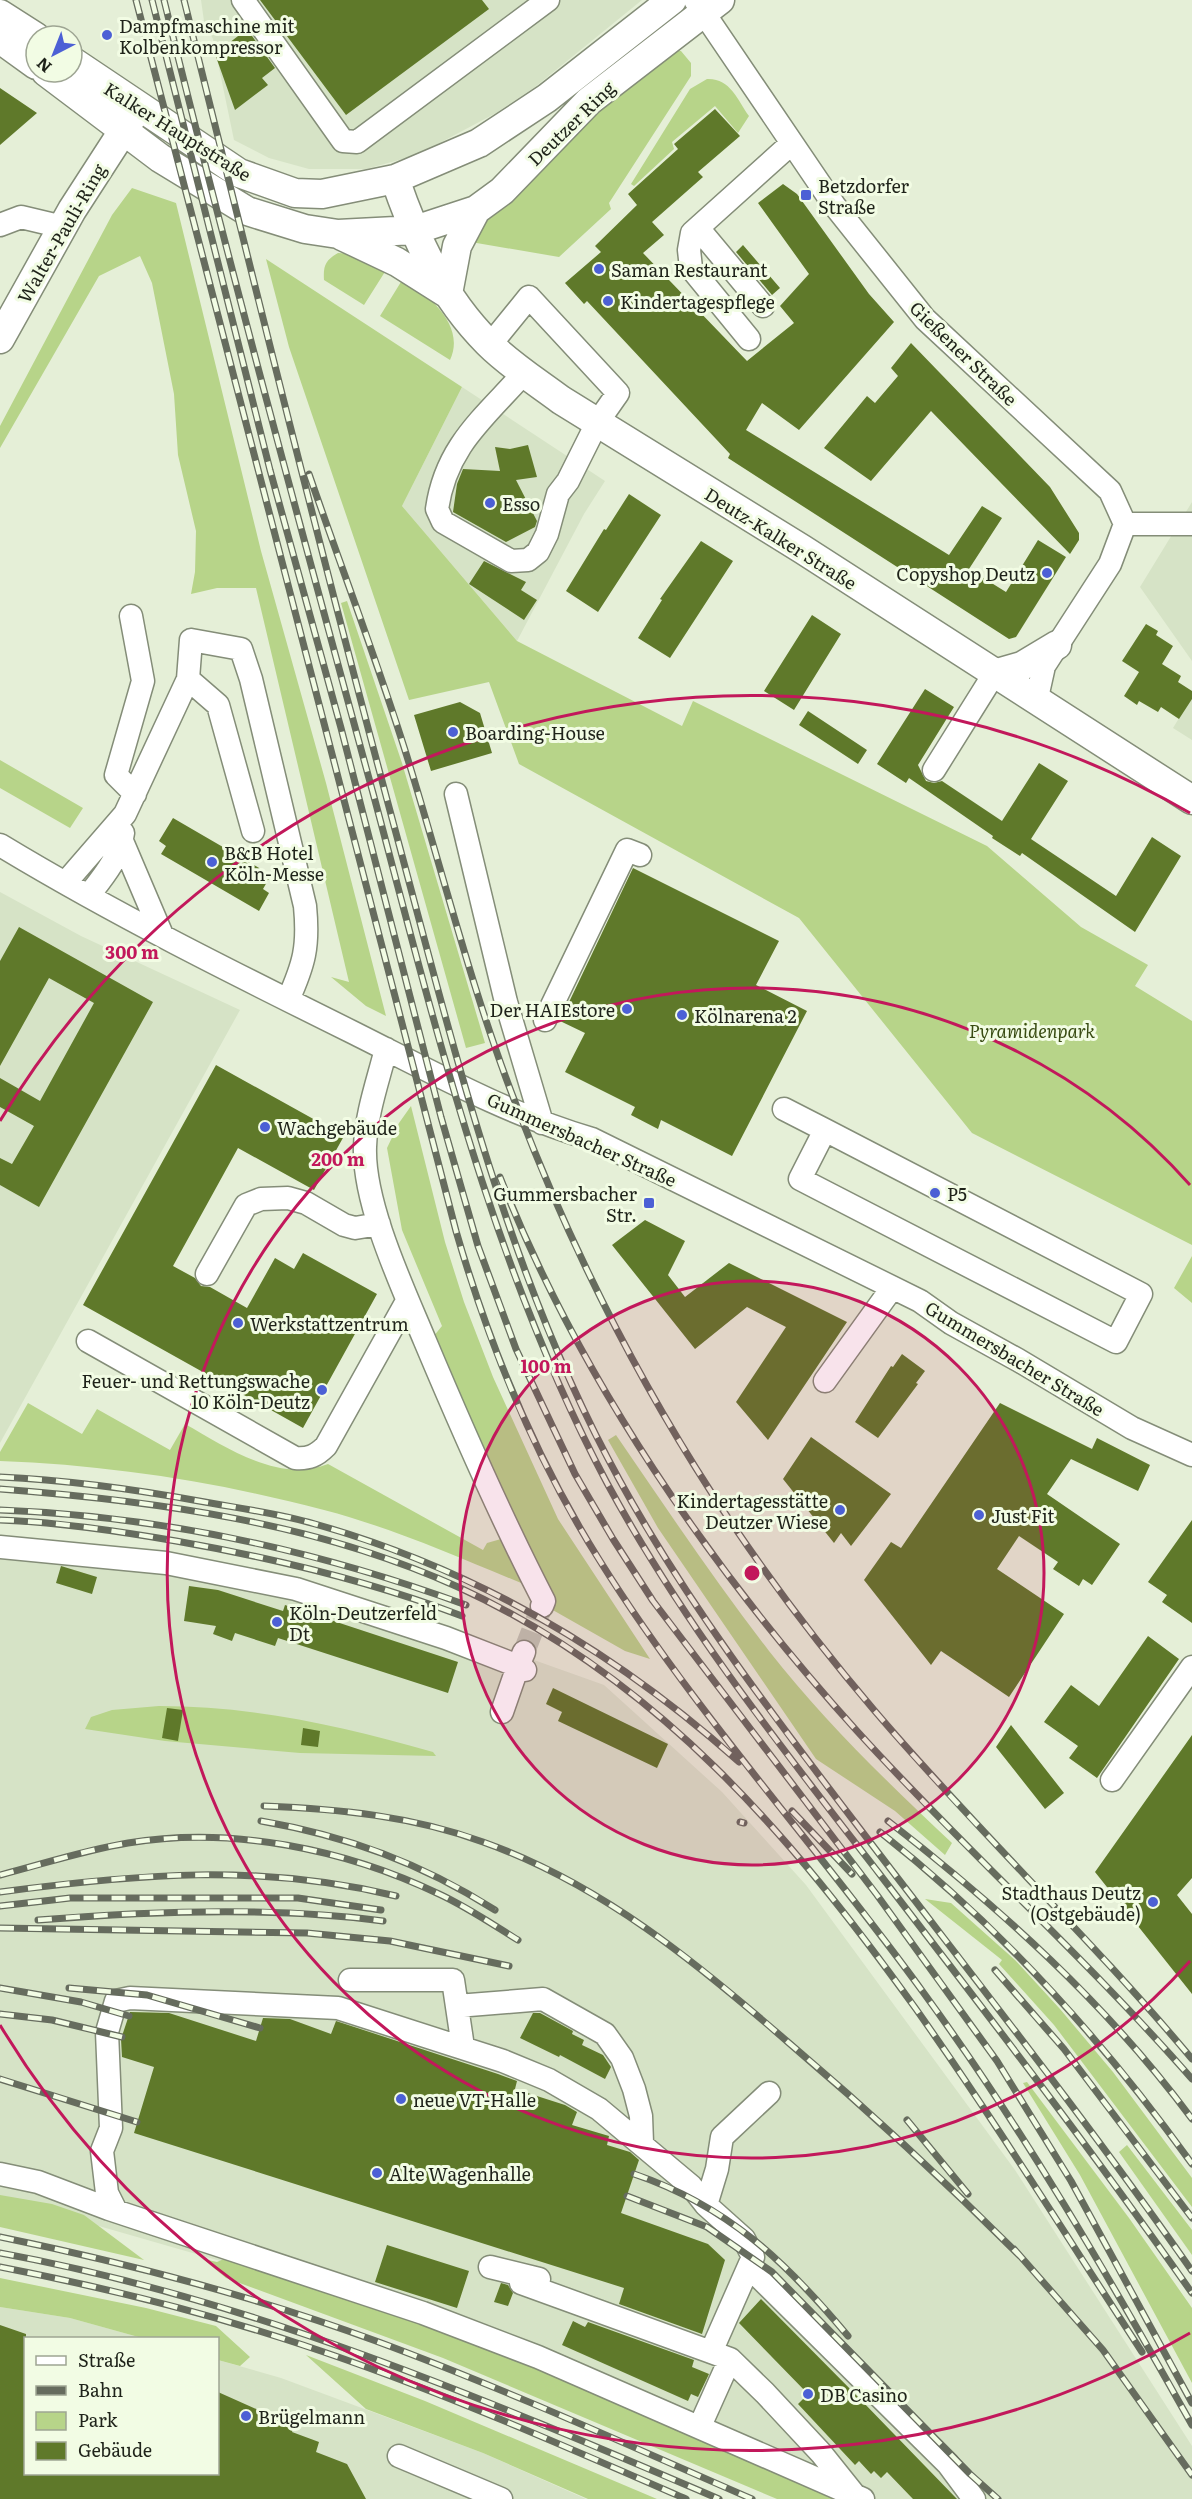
<svg xmlns="http://www.w3.org/2000/svg" width="1192" height="2499" font-family="Literata,serif">
<style>
.built{fill:#d6e3c6}
.green{fill:#b7d489}
.building{fill:#5f792a}
.lines{fill:none;stroke-linecap:round;stroke-linejoin:round}
.minor-tunnel{stroke:#bdc6b1;stroke-width:22;stroke-dasharray:22 11;stroke-linecap:butt}
.minor-casing{stroke:#848d78;stroke-width:25}
.major-casing{stroke:#848d78;stroke-width:31}
.minor{stroke:#fff;stroke-width:22}
.major{stroke:#fff;stroke-width:28}
.rail-casing{stroke:#666c5e;stroke-width:7}
.rail{stroke:#f2fce4;stroke-width:4.5;stroke-dasharray:14;stroke-linecap:butt}
.ring{fill:none;stroke:#c2185b;stroke-width:3}
.poi-dot{fill:#4c60d5;stroke:#f2fce4;stroke-width:2}
.labels{text-anchor:middle;dominant-baseline:central;stroke-width:6;stroke-linejoin:round;paint-order:stroke}
.poi-label{font-size:18px;fill:#1f231a;stroke:#f2fce4;text-anchor:start}
.street-label{font-size:18px;fill:#1f231a;stroke:#f2fce4}
.park-label{font-size:18px;font-style:italic;fill:#394c13;stroke:#f2fce4}
.centre{fill:#c2185b;stroke:#f2fce4;stroke-width:3}
.ring-label{font-size:18px;text-anchor:middle;font-weight:bold;fill:#c2185b;stroke:#f2fce4;stroke-width:6;stroke-linejoin:round;paint-order:stroke}
</style>
<rect width="100%" height="100%" fill="#e5efd7"/>
<path class="built" d="M201 0H642L535 87 496 113 417 155 366 169H309L269 158 234 140 213 39 204 21Z
M462 387 605 481 584 514 517 641 402 506Z
M1192 502V661L1140 587Z
M1192 697V740L1173 728Z
M0 892 81 936 240 1010 0 1443Z
M0 1540 410 1616 604 1685 722 1792 806 1885 1015 2170 1192 2446V2499H822L425 2320 71 2218 0 2207Z
M0 2307 70 2318 142 2338H26V2474H218V2360L281 2378 483 2453 586 2499H0Z"/>
<path class="green" d="M672 50 681 51 691 63V76L609 203 611 209 559 257 465 241 585 121Z
M707 79C730 78 737 99 749 116L738 133 715 106 672 142 674 149 634 186 631 184 690 89Z
M132 188 176 203 261 551 326 783 386 1016 366 1006 331 977 349 982 256 588H217L191 594 195 572 196 531 178 455 174 394 152 283 140 256 99 276 0 448V426L112 215Z
M338 253 355 254 388 267 364 305 324 280C323 265 326 260 338 253Z
M266 259 462 387 402 506 517 641 682 726 693 701 987 846 1081 927 1148 965 1135 986 1192 1021V1245L972 1133 799 918 519 764 489 682 409 700 289 347Z
M404 277C429 297 466 325 450 360L380 316Z
M347 601 402 763 485 1043 466 1048 341 603Z
M0 760 83 808 70 828 0 788Z
M411 1106 445 1242 464 1302 493 1377 558 1519 650 1659 625 1651 551 1609 542 1579 433 1337 442 1326 402 1230 387 1148 399 1123Z
M1192 1256V1303L1174 1288Z
M28 1403 82 1434 97 1409 170 1450 185 1424C226 1447 279 1484 328 1464L483 1550 487 1543 501 1539 526 1585C460 1558 393 1528 324 1510 218 1482 110 1465 0 1461V1452Z
M616 1435C666 1508 715 1581 769 1651 824 1721 888 1783 952 1843L945 1855 895 1811 816 1759 658 1528 608 1440Z
M159 1706C253 1706 342 1726 433 1752L436 1756 300 1753 165 1741 85 1729 91 1717 112 1710Z
M925 1899 951 1903 1015 1960 1060 2009 1113 2072 1192 2178V2207L1054 2025 999 1964 1002 1960Z
M1027 2082 1129 2218 1192 2308V2383L1080 2175 1023 2083Z
M1127 2145 1192 2230V2255L1119 2152Z
M0 2195 52 2204 84 2215 144 2260 0 2227Z
M226 2258 425 2323 544 2369 841 2499H777L443 2358 226 2278 203 2259 217 2262Z
M0 2278 146 2308 216 2326 250 2357 240 2366 218 2360V2338H142L70 2318 0 2307Z
M306 2355 425 2401 657 2499H588L483 2453 366 2409Z"/>
<path class="building" d="M260 0H482L489 9 346 115Z
M247 29 275 68 262 78 268 85 235 110 215 54Z
M0 88 37 113 0 145Z
M715 109 740 136 698 172 703 177 652 222 664 235 643 253 747 361 794 323 780 306 809 274 758 203 783 184 797 194 869 294 894 322 799 430 762 403 746 430 949 555 982 506 1002 518 969 569 1006 592 1038 540 1066 557 1016 637 1009 639 728 458 730 454 587 301 584 304 565 283 601 252 595 246 637 205 628 194 678 149 674 144Z
M743 245 780 288 772 295 736 252Z
M911 343 1050 487 1079 533V540L1070 554 931 411 871 481 824 448 867 396 875 403 898 376 891 368Z
M528 445 537 477 516 480 537 521 535 527 506 542 453 512 457 484 463 469 500 471 495 447 510 449Z
M629 494 661 515 598 612 566 591 604 529 606 530Z
M701 541 733 561 670 658 638 638 662 600 660 599Z
M484 561 526 582 521 590 537 600 524 620 469 584Z
M812 615 841 634 794 710 764 691Z
M1146 624 1158 631 1156 635 1173 646 1162 664 1181 676 1178 682 1192 691V699L1179 719 1161 707 1158 712 1139 701 1137 705 1124 696 1139 672 1122 661Z
M925 689 954 707 918 765 926 781 934 783 942 781 1002 821 1039 763 1068 781 1031 839 1116 896 1152 837 1181 856 1135 932 1022 853 1020 856 992 838 993 836 909 778 906 783 877 764Z
M460 702 480 713 492 753 431 771 414 715Z
M808 711 867 750 858 764 799 725Z
M173 818 271 875 263 889 269 893 259 911 161 854 166 846 159 841Z
M633 868 779 941 756 985 807 1011 732 1156 661 1120 658 1129 631 1115 635 1107 565 1072 585 1033 560 1021Z
M19 927 153 1002 39 1207 0 1185V1158L12 1164 34 1126 0 1107V1078L40 1101 94 1003 49 978 0 1066V961Z
M216 1065 344 1136 314 1190 238 1148 173 1266 195 1278 201 1286 210 1287 247 1308 275 1258 294 1269 303 1253 377 1294 303 1428 83 1305Z
M645 1220 685 1241 668 1275 685 1297 729 1263 847 1322 768 1440 736 1402 786 1327 747 1307 695 1349 612 1245Z
M902 1354 925 1371 916 1383 918 1384 878 1438 855 1422 891 1366 893 1367Z
M1000 1403 1092 1449 1097 1438 1150 1465 1138 1491 1071 1459 1047 1494 1120 1544 1092 1585 1083 1579 1079 1586 1053 1569 1058 1562 1019 1536 997 1569 1064 1614 1009 1697 941 1651 931 1665 864 1580 891 1542 901 1548Z
M811 1437 891 1494 851 1546 841 1533 834 1543 783 1479Z
M1192 1520V1623L1162 1602 1167 1595 1148 1582Z
M61 1566 97 1577 92 1594 56 1583Z
M189 1586 218 1590 283 1611 285 1605 458 1662 448 1693 278 1638 275 1646 235 1633 232 1641 213 1634 216 1626 184 1621Z
M1148 1636 1179 1659 1097 1778 1069 1758 1078 1746 1044 1722 1071 1685 1099 1706Z
M553 1688 668 1744 657 1768 558 1721 562 1712 546 1704Z
M167 1708 183 1710 178 1741 162 1738Z
M1011 1725 1064 1793 1045 1809 996 1747Z
M303 1728 320 1731 318 1747 301 1745Z
M1192 1735V1878L1177 1895 1192 1914V1994L1095 1872Z
M130 2012 169 2013 256 2041 263 2018 290 2019 331 2034 336 2021 498 2074 517 2081 515 2089 565 2105 577 2112 572 2125 609 2136 607 2145 630 2152 639 2160 621 2213 708 2244 725 2260 702 2334 619 2304 624 2288 134 2133 154 2067 122 2057 121 2039Z
M533 2013H540L573 2031 572 2034 584 2040 582 2045 603 2055 611 2067 605 2079 560 2055 559 2057 520 2038Z
M387 2245 469 2271 457 2308 375 2282Z
M501 2283 508 2285 513 2293 508 2306 494 2302Z
M761 2299 861 2400 957 2499H913L887 2472 881 2478 874 2471 871 2474 859 2461 855 2465 798 2404 808 2394 739 2323Z
M573 2321 585 2327 588 2322 694 2360 692 2367 709 2374 698 2397 691 2394 688 2401 562 2345Z
M0 2325 26 2334V2474H218V2392L294 2426 292 2432 319 2442 316 2452 347 2464 366 2499H0Z"/>
<g class="lines">
<path class="minor-tunnel" d="M524 1652 542 1606"/>
<g class="minor-casing">
<path id="minor" d="M243 0 343 141 357 142 548 0
M695 0 834 205 925 319 1110 491 1125 524
M0 225 21 217 63 227
M698 228 763 306
M749 339 691 268 689 250 692 233 792 143
M490 345 529 297 618 393 597 423 568 481 558 494 547 534 538 552 528 560 511 561 443 522 437 509C446 446 484 418 524 373
M1125 524H1192
M131 616 143 681 116 775 135 794
M188 679 218 705 253 831
M1036 702 1044 666 1110 564 1125 524
M934 770 994 674
M456 794 506 1002 542 1123
M122 841 162 935
M0 845C114 914 233 973 352 1032 430 1071 509 1115 592 1139L920 1301 951 1323 1018 1360 1132 1428 1192 1455
M66 882 125 814 188 679 191 640 241 649 251 679 305 906C309 947 304 964 288 1000
M89 895C103 877 120 857 123 833
M545 1020 627 850 640 855
M386 1049C378 1081 366 1114 365 1147 363 1204 403 1288 425 1341 462 1429 500 1516 544 1601L542 1606
M784 1109 825 1130 1141 1294 1116 1342 800 1179 825 1130
M207 1274 246 1205 261 1199 288 1198 306 1203 344 1225 355 1228 379 1224
M88 1341 295 1458C309 1459 316 1456 326 1446L407 1301
M825 1381 892 1288
M0 1547 166 1563 296 1589 446 1638 518 1666 524 1652
M502 1712 518 1666 525 1670
M1112 1780 1192 1667
M350 1980H453L463 2047
M457 2006 543 1999 605 2034 622 2058 634 2089 641 2116 642 2143
M769 2093 722 2137 717 2169 706 2205 744 2239 753 2257 711 2352 730 2359 765 2393 821 2453 853 2493
M0 2174 38 2182 109 2209 423 2313 538 2357 863 2499
M116 2211 107 2193 102 2151 111 2128 107 2032 116 2001 130 1998 338 2008 503 2061 549 2080 599 2109 691 2186 706 2205
M490 2267 539 2279
M749 2267 948 2464 974 2499
M521 2283 711 2352
M700 2426 730 2359
M399 2456 501 2499"/>
</g>
<g class="major-casing">
<path id="major" d="M0 14 36 37
M0 39 36 65
M72 61 239 173 295 193 322 194 395 179 479 143 547 98 672 0
M46 72 160 158 247 211 305 229 338 234 415 230 476 210 502 191 589 101 720 0
M395 179C416 240 442 297 488 343 510 365 537 382 561 400L802 549 1192 800
M342 236 397 262 446 293
M448 294 457 246 476 210
M0 339 72 210 134 114
M994 674 1022 666 1057 645"/>
</g>
<use href="#minor" class="minor"/>
<use href="#major" class="major"/>
<g class="rail-casing">
<path id="rail" d="M136 0 456 1231C490 1348 535 1458 600 1561 695 1713 818 1847 923 1992 1024 2130 1109 2277 1192 2425
M152 0 270 470 341 728 441 1117 478 1246 516 1349 575 1474 613 1539 653 1601 877 1895 997 2061 1071 2181 1192 2403
M164 0C229 266 301 529 373 793 436 1028 492 1267 607 1483 682 1622 781 1747 878 1872 985 2011 1091 2149 1192 2293
M184 0C254 283 324 566 400 848 458 1064 511 1283 620 1481 687 1603 772 1714 857 1825 970 1973 1085 2118 1192 2271
M309 474C342 570 379 665 409 763 444 877 473 995 517 1107 569 1243 634 1373 713 1495 762 1570 816 1642 874 1710 976 1830 1091 1938 1192 2059
M500 1177C579 1378 712 1571 857 1731 965 1850 1086 1958 1192 2079
M0 1477C67 1480 133 1489 199 1501 237 1508 277 1513 315 1524 474 1569 616 1652 739 1762
M0 1489C156 1501 314 1522 458 1587 658 1679 790 1834 916 2009 995 2121 1067 2237 1142 2352
M0 1510C160 1516 316 1550 466 1605
M0 1520C59 1522 118 1531 176 1541 273 1558 370 1581 462 1616
M264 1806C340 1809 412 1816 483 1842 601 1884 696 1962 789 2043 869 2111 945 2181 1020 2256
M792 1811 852 1874
M261 1821C347 1836 421 1863 495 1910
M888 1821C1000 1908 1107 2004 1192 2119
M740 1822 744 1823
M880 1832C1001 1927 1102 2039 1192 2164
M0 1875C43 1864 85 1850 128 1843 232 1826 345 1849 439 1894 467 1907 492 1924 518 1940
M0 1892C138 1874 259 1863 396 1896
M0 1906 70 1898H298L381 1910
M38 1920C149 1911 273 1906 383 1921
M0 1928 307 1933 390 1941 509 1966
M995 1970 1064 2049 1192 2218
M0 1988 81 2002 129 2016
M69 1988 147 1995 260 2028
M0 2014 52 2020 122 2037
M0 2079 137 2122
M907 2120 968 2194
M634 2174C728 2206 786 2262 848 2336
M627 2196 707 2227 772 2272 970 2474 998 2499
M0 2237C127 2263 254 2296 376 2341 503 2388 628 2445 752 2499
M1014 2249 1103 2350 1192 2475
M0 2253C251 2299 485 2399 719 2499
M0 2267C103 2287 204 2312 303 2345 433 2388 560 2444 686 2499"/>
</g>
<use href="#rail" class="rail"/>
</g>
<circle cx="752" cy="1573" r="292" fill="#c2185b" fill-opacity=".12"/>
<g class="ring">
<circle cx="752" cy="1573" r="292"/>
<path d="M1190 1961A585 585 0 1 1 1190 1185"/>
<path d="M1190 2333A877 877 0 0 1 0 2025M0 1121A877 877 0 0 1 1190 813"/>
</g>
<g class="poi-dot">
<circle cx="107" cy="35" r="6"/>
<rect x="800" y="189" width="12" height="12" rx="3"/>
<circle cx="599" cy="269" r="6"/>
<circle cx="608" cy="301" r="6"/>
<circle cx="490" cy="503" r="6"/>
<circle cx="1047" cy="573" r="6"/>
<circle cx="453" cy="732" r="6"/>
<circle cx="212" cy="862" r="6"/>
<circle cx="627" cy="1009" r="6"/>
<circle cx="682" cy="1015" r="6"/>
<circle cx="265" cy="1127" r="6"/>
<circle cx="935" cy="1193" r="6"/>
<rect x="643" y="1197" width="12" height="12" rx="3"/>
<circle cx="238" cy="1323" r="6"/>
<circle cx="322" cy="1390" r="6"/>
<circle cx="840" cy="1510" r="6"/>
<circle cx="979" cy="1515" r="6"/>
<circle cx="277" cy="1622" r="6"/>
<circle cx="1153" cy="1902" r="6"/>
<circle cx="401" cy="2099" r="6"/>
<circle cx="377" cy="2173" r="6"/>
<circle cx="808" cy="2394" r="6"/>
<circle cx="246" cy="2416" r="6"/>
</g>
<g class="labels">
<g class="poi-label">
<text x="119" y="25">Dampfmaschine mit<tspan x="119" dy="21">Kolbenkompressor</tspan></text>
<text x="818" y="185">Betzdorfer<tspan x="818" dy="21">Straße</tspan></text>
<text x="611" y="269">Saman Restaurant</text>
<text x="620" y="301">Kindertagespflege</text>
<text x="502" y="503">Esso</text>
<text x="1035" y="573" text-anchor="end">Copyshop Deutz</text>
<text x="465" y="732">Boarding-House</text>
<text x="224" y="852">B&amp;B Hotel<tspan x="224" dy="21">Köln-Messe</tspan></text>
<text x="615" y="1009" text-anchor="end">Der HAIEstore</text>
<text x="694" y="1015">Kölnarena 2</text>
<text x="277" y="1127">Wachgebäude</text>
<text x="637" y="1193" text-anchor="end">Gummersbacher<tspan x="637" dy="21">Str.</tspan></text>
<text x="947" y="1193">P5</text>
<text x="250" y="1323">Werkstattzentrum</text>
<text x="310" y="1380" text-anchor="end">Feuer- und Rettungswache<tspan x="310" dy="21">10 Köln-Deutz</tspan></text>
<text x="828" y="1500" text-anchor="end">Kindertagesstätte<tspan x="828" dy="21">Deutzer Wiese</tspan></text>
<text x="991" y="1515">Just Fit</text>
<text x="289" y="1612">Köln-Deutzerfeld<tspan x="289" dy="21">Dt</tspan></text>
<text x="1141" y="1892" text-anchor="end">Stadthaus Deutz<tspan x="1141" dy="21">(Ostgebäude)</tspan></text>
<text x="413" y="2099">neue VT-Halle</text>
<text x="389" y="2173">Alte Wagenhalle</text>
<text x="820" y="2394">DB Casino</text>
<text x="258" y="2416">Brügelmann</text>
</g>
<g class="street-label">
<text transform="translate(571 123) rotate(-44)">Deutzer Ring</text>
<text transform="translate(178 131) rotate(32)">Kalker Hauptstraße</text>
<text transform="translate(61 233) rotate(-60)">Walter-Pauli-Ring</text>
<text transform="translate(964 353) rotate(44)">Gießener Straße</text>
<text transform="translate(781 538) rotate(32)">Deutz-Kalker Straße</text>
<text transform="translate(582 1139) rotate(24)">Gummersbacher Straße</text>
<text transform="translate(1015 1358) rotate(31)">Gummersbacher Straße</text>
</g>
<g class="park-label">
<text x="1032" y="1030">Pyramidenpark</text>
</g>
</g>
<circle cx="752" cy="1573" r="9" class="centre"/>
<g class="ring-label">
<text x="132" y="959">300 m</text>
<text x="338" y="1166">200 m</text>
<text x="546" y="1373">100 m</text>
</g>
<rect x="24" y="2337" width="195" height="138" fill="#f2fce4" stroke="#9ea593" stroke-width="1.5"/>
<rect x="36" y="2356" width="30" height="9" fill="#ffffff" stroke="#9ea593" stroke-width="1.5"/>
<text x="78" y="2367" font-size="18" fill="#1f231a">Straße</text>
<rect x="36" y="2386" width="30" height="9" fill="#666c5e" stroke="#9ea593" stroke-width="1.5"/>
<text x="78" y="2397" font-size="18" fill="#1f231a">Bahn</text>
<rect x="36" y="2412" width="30" height="18" fill="#b7d489" stroke="#9ea593" stroke-width="1.5"/>
<text x="78" y="2427" font-size="18" fill="#1f231a">Park</text>
<rect x="36" y="2442" width="30" height="18" fill="#5f792a" stroke="#9ea593" stroke-width="1.5"/>
<text x="78" y="2457" font-size="18" fill="#1f231a">Gebäude</text>
<g transform="translate(54 54) rotate(222)"><circle r="28" fill="#f2fce4" stroke="#9ea593" stroke-width="1.5"/>
<path d="M0-4.5L10 22L0 15L-10 22Z" fill="#4c60d5"/>
<text y="-9" font-size="16" font-weight="bold" text-anchor="middle" fill="#1f231a">N</text>
</g>
</svg>
